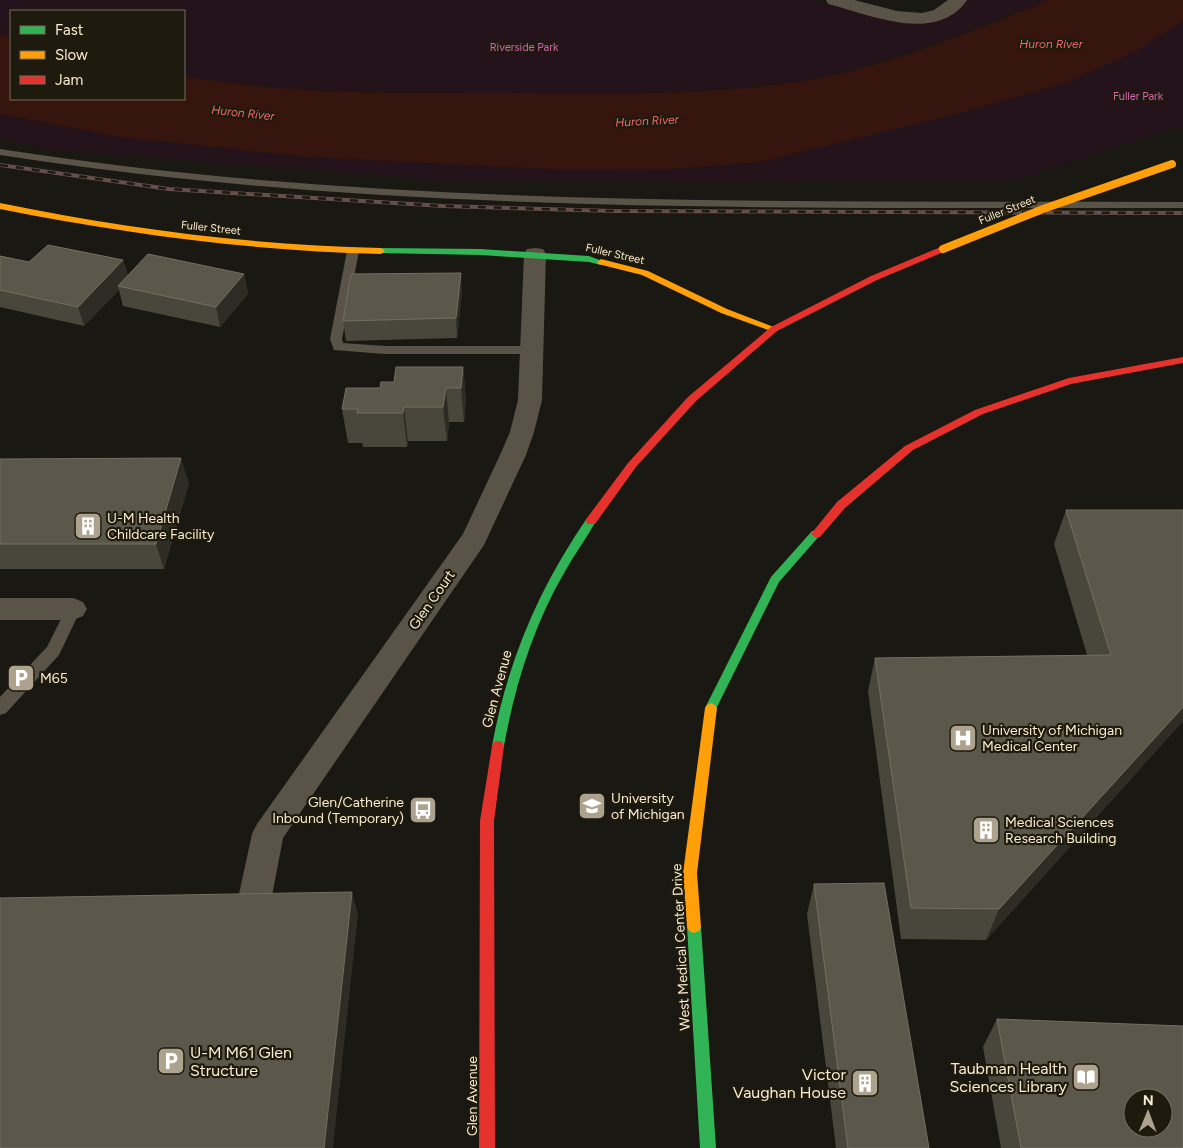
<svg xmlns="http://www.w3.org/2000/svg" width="1183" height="1148" font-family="Figtree,sans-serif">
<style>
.green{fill:#25131b}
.water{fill:#35150d}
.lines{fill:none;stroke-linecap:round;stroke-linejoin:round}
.lane{fill:#5a5348;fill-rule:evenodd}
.street{fill:#5a5348;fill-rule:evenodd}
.fast{fill:#30b455;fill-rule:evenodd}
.slow{fill:#ff9f0a;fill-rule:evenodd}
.jam{fill:#e5322d;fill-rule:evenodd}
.rail-casing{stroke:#664d4e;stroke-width:4}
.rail{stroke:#1e1a0e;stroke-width:2.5;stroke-dasharray:8;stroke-linecap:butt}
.slow-bridge{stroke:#ff9f0a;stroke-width:8}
.wall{fill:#49463b}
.shaded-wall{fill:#2e2c24}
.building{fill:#5c574b;stroke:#756f60;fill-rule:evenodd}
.labels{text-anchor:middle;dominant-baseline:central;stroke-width:4.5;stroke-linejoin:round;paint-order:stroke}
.far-park-label{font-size:11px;fill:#d363b1;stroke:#1e1a0e}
.far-street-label{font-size:11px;fill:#faecd0;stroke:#1e1a0e}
.far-water-label{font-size:12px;font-style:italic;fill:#f06a68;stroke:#1e1a0e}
.poi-label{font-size:14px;fill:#faecd0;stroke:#1e1a0e;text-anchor:start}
.street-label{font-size:14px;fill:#faecd0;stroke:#1e1a0e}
.near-poi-label{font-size:16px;fill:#faecd0;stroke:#1e1a0e;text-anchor:end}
</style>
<rect width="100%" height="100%" fill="#1a1812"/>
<path class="green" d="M0 0H812L916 25 928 20 963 0H1048L937 43 865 66 798 82 755 86 675 92 573 94 371 92 292 89 184 77V11H11V39L0 34Z
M1183 21V125L1019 179 625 182 433 179 47 149 0 138V114L121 137 307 157 505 166 670 169 760 162 956 114 1066 83 1134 52Z"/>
<path class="water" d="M1048 0H1183V21L1134 52 1066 83 956 114 760 162 670 169 574 170 307 157 121 137 0 114V34L11 39V99H184V77C220 81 257 87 293 89 365 94 438 93 510 93 605 95 702 95 797 82 882 69 969 33 1048 0Z"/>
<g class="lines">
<path class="lane" d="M0 149C391 210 789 200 1183 202V208C789 207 391 216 0 155Z
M353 247 359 251 342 339 343 343 385 346H532L538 350 532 354H385L334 350 330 339 347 251Z
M73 603 78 605 81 609 59 655 6 713 0 715V697L47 647 68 605Z"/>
<path class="street" d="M826 0H854L897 11 922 13 934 10 948 0H967C936 45 869 14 828 4Z
M535 248 543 249 546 254 542 400 534 432 526 455 484 545 283 838 268 917 263 928 251 932 239 928 234 917 252 834 257 824 463 534 500 455 510 432 518 400 524 254 527 249Z
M0 598H73L83 602 87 609 83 616 73 620H0Z"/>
<path class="fast" d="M381 248 481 249 589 256 605 262 601 265 589 262 481 255 378 253 377 251Z
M591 517 596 521C586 539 574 555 564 573 533 627 515 685 504 746L502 750 498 751 494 750 492 746C507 662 539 588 587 518Z
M816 530 821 534 779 582 715 711 711 713 707 711 705 708 771 577 812 531Z
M694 921 699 923 701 927 716 1148H700L687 927 689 923Z"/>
<path class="slow" d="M0 203C126 229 252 245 381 248L385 251 381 254C252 251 126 234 0 209Z
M601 259 648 271 727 309 779 329 777 331H771L721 313 642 275 598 264 597 262Z
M711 703 715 705 717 708 697 873 701 927 699 931 694 933 689 931 687 927 683 873 705 708 707 705Z"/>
<path class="jam" d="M943 246 947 249 946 251 877 280 777 331 696 401 636 467 595 524H587L586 521 587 518 628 463 688 397 771 327 871 276Z
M1183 357V363L1071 384 983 414 913 450 845 508 820 537 816 538 811 534 837 502 905 446 975 410 1069 378Z
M498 741 502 742 504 746 494 821 495 1148H479L480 821 492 746 494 742Z"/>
<g class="rail-casing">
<path id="rail" d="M0 165 169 189 443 206 613 211 1183 213"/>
</g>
<use href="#rail" class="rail"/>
<path class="slow-bridge" d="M943 249 1043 209 1172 164"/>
</g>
<path class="wall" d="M0 256 29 262 123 260 128 276 244 274 248 294 220 327 123 306 119 290 84 326 0 307Z
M462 292 457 338 346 341 343 321Z
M463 367 466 400 464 422H449L447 441H408L407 447H363L362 443H348L342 409 394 382Z
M0 459 189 483 164 569H0Z
M1066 510H1183V721L986 940 901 939 868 691 875 658 1087 655 1054 544Z
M814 884 929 1148H836L807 914Z
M997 1019 1183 1148H1001L983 1047Z"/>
<path class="shaded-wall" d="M123 260 129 280 118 286 119 290 84 326 78 307Z
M461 273 462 292 457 338 456 318Z
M244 274 248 294 220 327 216 307Z
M463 367 466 400 464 422 461 388Z
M446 388 449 422 447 441 443 407Z
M404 407 408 441 407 447 403 413Z
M181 458 189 483 164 569 156 544Z
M1183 707V721L986 940 999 909Z
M352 892 358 914 333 1148H324Z"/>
<path class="building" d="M48 245 123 260 78 307 0 290V256L29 262Z
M148 254 244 274 216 307 118 286Z
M461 273 456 318 343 321 351 274Z
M396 367H463L461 388H446L443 407H404L403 413H357L358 409H342L346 388H380L381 382H394Z
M181 458 156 544H0V459Z
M1066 510H1183V707L999 909 911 908 875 658 1111 655Z
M884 883 929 1148H848L814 884Z
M352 892 324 1148H0V898Z
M997 1019 1183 1026V1148H1021ZM1133 1098H1163V1128H1133Z"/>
<defs>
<g id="building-square" transform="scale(1.4375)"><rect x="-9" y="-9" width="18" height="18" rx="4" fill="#aca28e" stroke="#1e1a0e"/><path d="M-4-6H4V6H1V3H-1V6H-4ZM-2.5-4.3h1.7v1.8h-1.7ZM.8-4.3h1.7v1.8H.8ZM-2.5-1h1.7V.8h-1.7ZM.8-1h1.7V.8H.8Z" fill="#fff"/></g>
<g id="parking-square" transform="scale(1.4375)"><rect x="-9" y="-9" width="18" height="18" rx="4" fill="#aca28e" stroke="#1e1a0e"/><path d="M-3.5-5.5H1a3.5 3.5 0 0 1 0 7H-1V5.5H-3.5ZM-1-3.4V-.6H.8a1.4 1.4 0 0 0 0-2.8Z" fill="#fff"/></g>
<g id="hospital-square" transform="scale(1.4375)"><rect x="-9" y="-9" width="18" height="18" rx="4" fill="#aca28e" stroke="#1e1a0e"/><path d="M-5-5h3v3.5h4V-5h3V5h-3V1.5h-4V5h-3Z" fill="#fff"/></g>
<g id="university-square" transform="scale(1.4375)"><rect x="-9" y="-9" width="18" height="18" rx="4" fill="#aca28e" stroke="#1e1a0e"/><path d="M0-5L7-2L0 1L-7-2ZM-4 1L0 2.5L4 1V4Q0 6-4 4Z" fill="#fff"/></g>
<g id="bus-square" transform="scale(1.4375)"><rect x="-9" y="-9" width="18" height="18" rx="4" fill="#aca28e" stroke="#1e1a0e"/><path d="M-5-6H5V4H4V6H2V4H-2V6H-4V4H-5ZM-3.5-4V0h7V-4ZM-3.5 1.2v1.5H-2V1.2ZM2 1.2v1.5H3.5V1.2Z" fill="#fff"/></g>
<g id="library-square" transform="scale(1.4375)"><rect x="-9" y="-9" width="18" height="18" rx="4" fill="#aca28e" stroke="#1e1a0e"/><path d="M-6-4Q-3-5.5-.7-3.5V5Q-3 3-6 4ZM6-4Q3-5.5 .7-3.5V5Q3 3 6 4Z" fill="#fff"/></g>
</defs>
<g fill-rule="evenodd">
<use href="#building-square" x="88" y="526"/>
<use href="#parking-square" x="21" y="678"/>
<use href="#hospital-square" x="963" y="738"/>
<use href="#university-square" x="592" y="806"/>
<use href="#bus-square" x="423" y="810"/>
<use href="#building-square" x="986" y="830"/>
<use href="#parking-square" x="171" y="1061"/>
<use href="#library-square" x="1086" y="1077"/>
<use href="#building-square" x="865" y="1083"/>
</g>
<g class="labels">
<g class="far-park-label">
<text x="524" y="47">Riverside Park</text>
<text x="1138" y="96">Fuller Park</text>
</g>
<g class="far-street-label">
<text transform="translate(1007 210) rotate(-22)">Fuller Street</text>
<text transform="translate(211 228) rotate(6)">Fuller Street</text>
<text transform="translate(615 254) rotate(13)">Fuller Street</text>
</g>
<g class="far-water-label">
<text x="1051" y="44">Huron River</text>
<text transform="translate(243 113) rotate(6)">Huron River</text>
<text transform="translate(647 121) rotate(-3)">Huron River</text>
</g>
<g class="poi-label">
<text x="107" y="518">U-M Health<tspan x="107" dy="16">Childcare Facility</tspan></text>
<text x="40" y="678">M65</text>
<text x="982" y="730">University of Michigan<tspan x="982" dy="16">Medical Center</tspan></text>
<text x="611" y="798">University<tspan x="611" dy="16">of Michigan</tspan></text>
<text x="404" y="802" text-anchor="end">Glen/Catherine<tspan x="404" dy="16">Inbound (Temporary)</tspan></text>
<text x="1005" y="822">Medical Sciences<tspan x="1005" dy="16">Research Building</tspan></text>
</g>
<g class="street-label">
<text transform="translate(432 600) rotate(-55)">Glen Court</text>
<text transform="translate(497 689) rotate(-75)">Glen Avenue</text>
<text transform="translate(681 947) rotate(-93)">West Medical Center Drive</text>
<text transform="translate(472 1096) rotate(-90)">Glen Avenue</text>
</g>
<g class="near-poi-label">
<text x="190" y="1052" text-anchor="start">U-M M61 Glen<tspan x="190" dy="18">Structure</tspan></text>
<text x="1067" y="1068">Taubman Health<tspan x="1067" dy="18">Sciences Library</tspan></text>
<text x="846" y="1074">Victor<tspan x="846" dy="18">Vaughan House</tspan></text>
</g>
</g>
<rect x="10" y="10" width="175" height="90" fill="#1e1a0e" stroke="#766e5c"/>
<rect x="20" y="26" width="25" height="8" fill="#30b455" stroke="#766e5c"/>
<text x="55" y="35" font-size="15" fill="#faecd0">Fast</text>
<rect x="20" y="51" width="25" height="8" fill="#ff9f0a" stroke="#766e5c"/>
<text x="55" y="60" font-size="15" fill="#faecd0">Slow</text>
<rect x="20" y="76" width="25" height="8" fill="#e5322d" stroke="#766e5c"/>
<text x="55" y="85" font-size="15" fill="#faecd0">Jam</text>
<g transform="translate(1148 1113) rotate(1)"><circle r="24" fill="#1e1a0e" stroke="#766e5c"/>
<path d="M0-4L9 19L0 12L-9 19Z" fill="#aca28e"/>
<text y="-8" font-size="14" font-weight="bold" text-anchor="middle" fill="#faecd0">N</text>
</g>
</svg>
